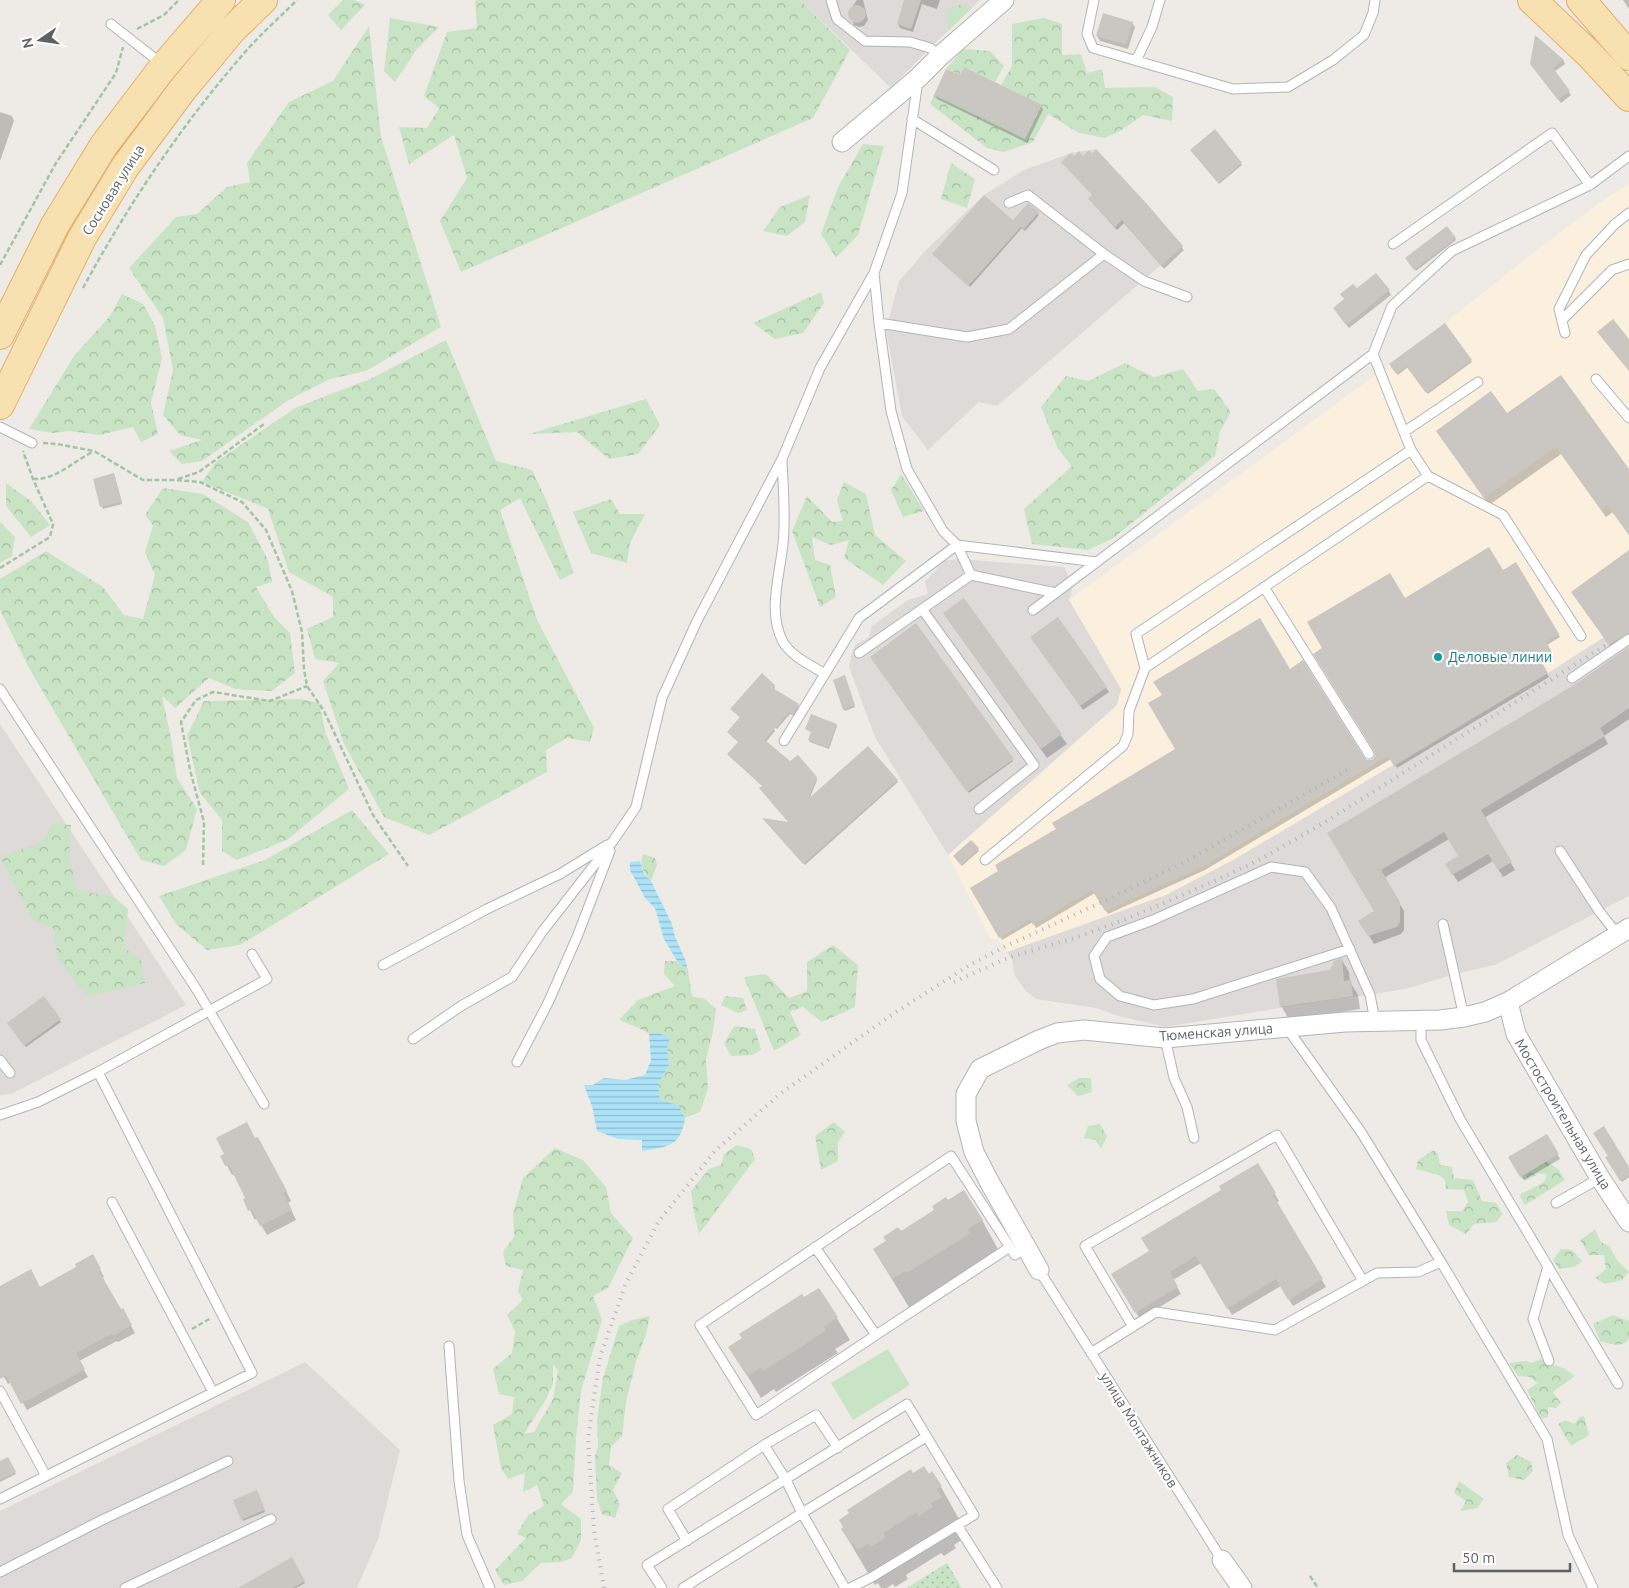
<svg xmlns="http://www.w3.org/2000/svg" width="1629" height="1588" font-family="Ubuntu,sans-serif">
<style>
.commercial{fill:#fbf0de}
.industrial{fill:#dddad8}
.green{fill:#c9e4c4}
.forest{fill:url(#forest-crowns);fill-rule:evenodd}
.park{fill:url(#park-dots)}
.water{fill:url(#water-rules)}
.shadow{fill:#0003}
.building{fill:#cac6c2}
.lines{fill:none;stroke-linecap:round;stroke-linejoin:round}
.lane-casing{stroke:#b1b4b7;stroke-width:11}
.street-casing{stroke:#b1b4b7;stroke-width:21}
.primary-casing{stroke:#e5ae68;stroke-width:30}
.path{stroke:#a0c6a4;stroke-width:2.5;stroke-dasharray:5 2.5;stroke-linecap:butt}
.lane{stroke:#fff;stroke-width:9}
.street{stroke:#fff;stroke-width:19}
.primary{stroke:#f8e1b1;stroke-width:28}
.rail{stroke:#b2b3b3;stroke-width:4;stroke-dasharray:1 6;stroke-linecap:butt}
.culture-dot{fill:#0f9aa8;stroke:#fff;stroke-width:2}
.labels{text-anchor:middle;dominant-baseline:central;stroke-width:4.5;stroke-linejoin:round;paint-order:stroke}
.street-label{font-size:14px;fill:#5d6265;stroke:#fff}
.culture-label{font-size:14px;fill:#0d838f;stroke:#fff;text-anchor:start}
</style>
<defs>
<pattern id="forest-crowns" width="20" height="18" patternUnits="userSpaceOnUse" patternTransform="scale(1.25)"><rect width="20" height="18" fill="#c9e4c4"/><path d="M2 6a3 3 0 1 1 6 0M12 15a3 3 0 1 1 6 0" fill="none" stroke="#a6bca3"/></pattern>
<pattern id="park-dots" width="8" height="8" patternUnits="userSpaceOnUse" patternTransform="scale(1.25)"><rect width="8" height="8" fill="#c9e4c4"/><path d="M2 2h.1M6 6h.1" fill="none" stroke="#a6bca3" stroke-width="1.8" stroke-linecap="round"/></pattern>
<pattern id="water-rules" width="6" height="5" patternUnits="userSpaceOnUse" patternTransform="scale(1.25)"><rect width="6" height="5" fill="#ace3f8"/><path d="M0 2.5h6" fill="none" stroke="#8fbbcc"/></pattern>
</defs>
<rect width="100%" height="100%" fill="#eeebe6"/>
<path class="commercial" d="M1629 184V620L1603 638 1548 673 1394 766 1235 859 1166 895 1007 952 999 940 990 938 948 855 1117 705 1121 689 1069 600 1381 371 1445 323 1546 243 1602 201Z"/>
<path class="industrial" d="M800 0H980L930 48 891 88Z
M1096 149 1146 203 1183 246 997 406 979 402 928 450 902 416 886 330 899 281 927 249 984 195 1024 170 1071 153Z
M957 559 1064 567 1073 586 1069 600 1121 689 1117 705 948 855 875 737 849 667 851 656 855 645 869 637 872 626 908 600 928 594 925 581 944 561Z
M1629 620V896L1495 965 1455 974 1409 988 1370 995 1339 998 1165 1027 1119 1016 1096 1008 1036 999 1026 991 1015 976 1012 960 1007 952 1166 895 1235 859 1548 673 1603 638Z
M0 724 186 1005 11 1094 0 1095Z
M305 1362 400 1450 378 1539 357 1588H0V1511Z"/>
<path class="green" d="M888 1349 910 1385 853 1420 831 1383Z"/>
<path class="forest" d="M343 0H355L365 5 341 30 328 15Z
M475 0H800L850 50 813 118 461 272 440 221 467 178 454 135 409 164 399 127 427 128 439 108 424 96 447 32 477 28Z
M963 4 972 8 948 31V9Z
M390 18 439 27 417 49 395 82 384 71Z
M1044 18 1062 24V55L1081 54 1087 73 1102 69 1105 88 1155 87 1173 97 1172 121 1143 115 1120 131 1105 138 1079 133 1048 114 1033 142 1004 152 987 148 930 104 934 95 1025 139 1041 105 1001 85 1012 66V24Z
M369 26 381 137 441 327 366 371 330 379 290 399 202 461 182 464 169 451 202 440 180 435 163 415 173 370 163 318 129 268 176 217 197 214 227 187 250 182 247 163 289 102 333 81Z
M963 49 990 51 1004 66 995 82 964 67 960 75 946 69Z
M863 144 884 146 858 235 836 258 821 234 838 187Z
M951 163 975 179 967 208 941 199Z
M810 195 805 222 787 236 763 231 780 207Z
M821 292 824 303 803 333 775 339 753 323Z
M122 294 143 304 155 326 162 358 151 403 158 434 141 442 133 427 100 435 69 431 53 433 29 429 74 356 110 316Z
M446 340 496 461 532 470 548 504 574 573 560 580 520 498 500 510 537 620 594 728 590 742 567 738 546 750 547 772 429 835 384 817 344 744 323 681 339 663 315 659 307 629 333 617V597L289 572 268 509 202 482 216 462 295 408 370 379Z
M1125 363 1154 377 1183 369 1198 391 1214 389 1231 412 1220 431 1215 456 1112 539 1088 550 1032 544 1024 509 1072 466 1058 449 1041 407 1066 376 1088 381Z
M646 399 660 425 638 454 609 459 577 432 529 434Z
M901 474 924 511 903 517 891 490Z
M844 482 866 494 875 535 906 561 883 585 844 558 849 540 831 545 812 537 815 560 830 565 836 597 820 607 792 531 807 496 832 522 843 521 837 500Z
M6 483 31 501 50 525 31 537 6 506Z
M163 488 203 494 248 522 268 560 272 582 256 587 274 617 290 633 295 673 272 691 235 689 209 678 175 708 162 696 172 743 177 778 197 809 186 850 164 866 141 860 29 668 0 610V579L46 551 103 587 124 615 143 619 155 575 145 552 153 525 145 515Z
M611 499 620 514H645L630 543 627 563 591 553 573 512Z
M0 522 15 537 12 556 0 563Z
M301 699 319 703 326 734 349 789 287 840 237 860 222 851V820L200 793 187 736 204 701Z
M352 810 389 854 240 945 207 950 177 925 159 896 265 860Z
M53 823 71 825 69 856 77 890 114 897 128 909 124 948 141 960 145 983 87 996 58 960 53 928 33 920 0 857 42 842Z
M643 854 655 858 657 865 651 881C643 873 639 864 643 854Z
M833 945 858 965 855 1007 822 1022 803 1007 790 1012 801 1035 774 1051 744 977 766 974 789 998 807 991V962Z
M665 961H677L688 970 692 996 705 999 716 1009 713 1032 706 1059 708 1089 700 1112 685 1118 678 1105 660 1100 658 1084 669 1065 667 1049 657 1033 649 1034 639 1028 619 1020 638 1000 675 986 664 974Z
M725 996 743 998 747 1010 738 1013 721 1005Z
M734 1026 755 1029 761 1050 752 1055 731 1056 724 1043Z
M1079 1078H1091L1092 1092 1078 1096 1067 1085Z
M834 1122 845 1132 838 1142V1161L821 1170 815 1136Z
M1100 1124 1107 1136 1101 1149 1096 1140 1084 1138 1088 1126Z
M737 1145 751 1149 755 1159 699 1234 694 1213 691 1191 709 1169 721 1165 724 1154Z
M555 1148 583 1160 606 1187 611 1213 633 1238 608 1288 593 1296 602 1320 581 1391 576 1438 573 1492 561 1504 581 1519V1540L572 1558 561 1562 541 1563 522 1581 504 1585 495 1570 526 1538 517 1534 528 1515 544 1506 537 1485 523 1492 525 1473 508 1479 501 1468 493 1425 512 1414 514 1397 499 1394 493 1369 512 1353 515 1331 507 1315 523 1300 518 1291 523 1270 506 1266 503 1252 514 1237 513 1213 523 1178ZM553 1365 558 1370 553 1399 534 1432 524 1434 545 1401 553 1384Z
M1434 1150 1438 1154 1440 1165 1452 1167 1454 1178 1473 1180 1482 1201 1496 1203 1503 1214 1496 1222 1474 1224 1466 1234 1449 1225 1446 1211H1462L1468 1202 1464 1190 1446 1189 1445 1180 1439 1175 1416 1169 1418 1160Z
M1547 1161 1559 1170 1565 1180 1525 1205 1519 1195 1544 1182 1547 1175 1540 1173 1525 1181 1520 1177Z
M1595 1230 1601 1242 1610 1247 1617 1260 1629 1272 1622 1280 1605 1284 1595 1278 1606 1269 1604 1255H1589L1580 1240Z
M1561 1249 1572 1250 1582 1261 1575 1267 1559 1269 1553 1260Z
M1613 1315 1629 1321C1629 1326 1629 1333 1629 1337 1625 1350 1608 1343 1600 1341L1593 1324Z
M650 1316 646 1334 636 1362 626 1402 622 1436 611 1447 609 1465 622 1473 613 1490 620 1504 615 1518 602 1514 597 1499 595 1456 598 1446 597 1420 603 1378 619 1326 632 1320Z
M1540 1359 1565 1369 1575 1376 1553 1392 1561 1403 1556 1408 1548 1407V1417L1541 1419 1527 1390 1538 1383 1530 1377 1518 1376 1509 1363 1527 1361 1532 1363Z
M1584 1416 1589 1435 1571 1446 1558 1424 1566 1420 1574 1424 1580 1417Z
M1517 1455 1531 1462 1533 1471 1524 1480 1509 1477 1506 1463Z
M1459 1481 1484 1499 1477 1508 1460 1511 1466 1501 1454 1493Z"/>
<path class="park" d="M947 1563 962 1588H908V1587Z"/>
<path class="water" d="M640 861 644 874 651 881 672 924 675 937 685 959 688 970 677 961 664 939 655 908 645 898 630 870V862Z
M657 1033 670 1037 667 1049 669 1065 658 1084 660 1100 678 1105 685 1118C681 1146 668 1147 642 1151V1140L618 1139 597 1131 592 1106 584 1085H593L604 1078 625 1080 645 1075 651 1060 649 1034Z"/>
<path class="shadow" d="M857 0H863L868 20 864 26 859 27 854 25 849 12Z
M906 0H940L937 9 922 4 913 32 900 28 898 24Z
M1623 0H1629V9Z
M1132 23 1135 27 1128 49 1100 41 1097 36Z
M1536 37 1563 60 1565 64 1554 72 1571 95 1561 103 1534 68Z
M935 95 1041 106 1043 110 1027 143 937 99Z
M0 112 12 116 14 121 0 161Z
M1215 131 1242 165 1219 184 1193 152Z
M1089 199 1144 203 1184 250 1164 269 1124 223 1117 230Z
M1028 205 1039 215 1025 231 1022 228 970 287 935 255 1018 226 1015 220Z
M1447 227 1456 240 1416 271 1407 258Z
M1357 290 1389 291 1391 295 1349 328 1337 312Z
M1444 324 1472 362 1428 394 1408 367 1398 375 1391 364Z
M1507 415 1629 471V535L1613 512 1606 517 1561 454 1489 505 1437 432Z
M114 474 122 504 103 509 94 480Z
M1629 551V643L1614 652 1572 592Z
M1516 563 1560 637 1547 645 1554 657 1542 665 1549 677 1397 768 1391 759 1205 870 1108 914 1095 893 1036 928 1033 922 1002 940 972 888 1000 871 1057 830 1177 750 1290 671 1366 761H1372L1376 757 1404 600 1502 571Z
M964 600 1067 744 1047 758 944 614Z
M1057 619 1109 692 1083 710 1035 641Z
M916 625 1013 761 969 793 871 657Z
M1629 648V719L1604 736 1608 744 1484 818 1515 870 1503 877 1493 861 1458 882 1447 865 1460 857 1449 839 1384 878 1404 911V930L1401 934 1374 944 1360 921 1375 912 1329 834 1575 686Z
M846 679 855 707 845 711 844 709Z
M774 686 775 688 773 690 799 707 794 716 790 714 777 729 773 727 775 731 766 742 790 763 816 777 817 780 809 800 868 748 898 782 805 865 765 820 791 824 763 786 728 755 739 742 741 718 733 711Z
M836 725 837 726 829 749 810 742 809 740 812 733 806 729Z
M978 849 979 851 962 866 955 858Z
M1342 960 1349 972 1350 982 1358 995 1360 1009 1289 1020 1282 1007 1278 980 1330 971Z
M43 997 61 1022 26 1047 9 1023Z
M1547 1135 1560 1159 1524 1180 1510 1157Z
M222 1156 286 1191 291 1201 288 1203 296 1220 267 1235 257 1218 255 1220 250 1210 244 1200 247 1198 235 1174 232 1175Z
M1607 1158 1629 1170V1177L1622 1182Z
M1257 1165 1279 1201 1276 1203 1326 1287 1293 1306 1281 1286 1232 1315 1201 1263 1173 1280 1181 1294 1140 1319 1113 1274 1151 1251 1222 1190Z
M982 1220 999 1251 910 1309 874 1250 901 1233Z
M93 1256 104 1277 102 1278 120 1311 122 1310 135 1333 118 1342 117 1341 79 1361 88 1377 27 1410 11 1382 8 1384 0 1370V1288H40L78 1268Z
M819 1289 850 1340 835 1349 838 1353 776 1392 774 1389 761 1398 730 1347Z
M8 1459 16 1474 0 1482V1463Z
M913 1475 941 1487 964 1528 960 1531 964 1538 954 1545 956 1548 944 1556 941 1553 906 1575 908 1579 895 1587 893 1584 887 1588H881L878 1583 875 1585 842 1529Z
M256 1492 265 1512 243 1521 235 1501Z
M291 1559 305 1583 296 1588H241Z"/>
<path class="building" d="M904 0H921L911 29 897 24Z
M848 14a9 9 0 1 1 18 0a9 9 0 1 1-18 0Z
M1103 13 1133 22 1126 45 1096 36Z
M1535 35 1564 60 1553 68 1570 91 1558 100 1530 64Z
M964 67 1042 105 1025 139 934 95 946 69 960 75Z
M1215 129 1242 163 1218 183 1190 150Z
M1096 149 1145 202 1183 246 1161 266 1122 220 1115 227 1088 198 1092 195 1061 162 1071 153 1074 156 1079 151 1083 156 1089 150 1092 154Z
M984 195 1021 227 1013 220 1028 203 1039 212 1023 230 1021 227 968 286 932 254Z
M1447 226 1456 238 1414 270 1405 258Z
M1376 273 1390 290 1346 325 1333 308 1344 299 1340 294 1353 284 1357 288Z
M1613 319 1629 339V371L1597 332Z
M1445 323 1472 360 1426 393 1406 366 1396 374 1389 364Z
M1561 375 1629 469V535L1607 505 1601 510 1556 447 1484 498 1436 431 1491 391 1507 413Z
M114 473 122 502 100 507 93 479Z
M1489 547 1503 570 1516 562 1559 634 1546 642 1553 654 1541 661 1548 673 1394 766 1388 756 1203 867 1105 911 1092 890 1033 925 1030 920 999 938 970 888 998 871 995 865 1056 829 1052 823 1175 749 1148 703 1162 695 1153 682 1260 618 1290 669 1303 660 1364 757 1367 760H1372L1375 756 1374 751 1313 654 1322 648 1307 622 1390 573 1405 598Z
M1629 550V633L1609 645 1571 592Z
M964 598 1062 734 1041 749 943 613Z
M1058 617 1107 687 1080 706 1030 637Z
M916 623 1014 759 967 792 870 657Z
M1629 647V708L1600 728 1605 736 1481 810 1512 862 1498 870 1488 854 1452 875 1445 864 1458 856 1444 832 1381 870 1400 902V922L1397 927 1368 936 1358 921 1374 911 1327 833 1574 685Z
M762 673 775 685 773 688 799 704 793 715 789 712 776 728 773 727 775 728 765 740 790 761 798 755 817 777 808 799 868 746 898 780 803 864 762 818 788 822 759 788 762 786 727 754 738 742 727 732 740 717 730 709Z
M845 675 855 705 843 710 833 680Z
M811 714 837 724 828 748 808 740 811 732 805 729Z
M971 840 979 848 961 865 953 856Z
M1342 958 1344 981 1351 980 1353 996 1280 1007 1276 979 1330 970 1334 961Z
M44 996 61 1019 24 1046 7 1023Z
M247 1122 255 1138 258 1137 281 1180 287 1191 283 1193 292 1210 260 1226 251 1209 248 1211 243 1199 245 1198 229 1165 225 1166 220 1156 224 1154 216 1138Z
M1604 1126 1629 1167V1175L1620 1181 1605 1157 1608 1156 1593 1133Z
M1547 1134 1559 1154 1520 1177 1508 1157Z
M1258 1163 1276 1193 1273 1195 1323 1279 1288 1300 1276 1279 1227 1309 1196 1256 1170 1272 1178 1287 1135 1313 1111 1274 1149 1251 1141 1238 1221 1190 1219 1186Z
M964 1190 983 1220 968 1229 971 1233 907 1273 905 1271 892 1279 873 1249 886 1241 883 1237 898 1227 901 1231 934 1210 932 1206 946 1197 948 1200Z
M93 1254 101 1269 99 1271 121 1309 123 1308 132 1325 113 1336 112 1334 76 1353 85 1369 21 1404 6 1376 0 1379V1286L31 1269 40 1287 76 1267 75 1264Z
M819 1288 838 1317 824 1327 826 1330 803 1346 763 1371 761 1368 747 1376 728 1347 742 1338 739 1334 802 1294 804 1297Z
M8 1457 16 1472 0 1480V1461Z
M924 1466 929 1474 932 1471 942 1486 937 1489 942 1497 931 1503 933 1507 919 1516 917 1512 883 1533 886 1537 871 1547 869 1543 858 1550 853 1543 851 1544 841 1529 843 1527 839 1520 849 1513 847 1510 911 1469 913 1473Z
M257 1490 265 1510 241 1520 233 1500Z
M292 1557 305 1581 293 1588H238Z"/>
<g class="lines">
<g class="lane-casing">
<path id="lane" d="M831 0 837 19 865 41 910 42 930 48 940 56
M1094 0 1087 34 1093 48 1233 89 1288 87 1333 60 1364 35 1373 13 1375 0
M111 24 162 64
M1136 61 1152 27 1160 0
M912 119 994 170
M1393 244 1552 133 1590 185
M1104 254 1144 281 1187 297
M874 273 879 323 891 411 907 469 943 531 957 545 1097 562
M1562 320 1612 270 1629 264
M879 323 967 337 1009 329 1104 254 1028 195 1009 203
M1565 333 1559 309 1586 255 1615 224 1629 213
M1373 354 1411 450 1428 476 1503 515 1581 636
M1596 379 1629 418
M0 427 32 443
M1404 432 1478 382
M782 460C783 487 786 516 783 544 780 575 767 612 783 642 792 657 811 665 825 674
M1264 587 1369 754
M922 609 1034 765 979 809
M1033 610 1373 354 1392 306 1452 251 1590 185 1629 156
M859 653 971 575 1056 593
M1145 668 1136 634 1411 450
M1572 678 1629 639
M0 689 197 990 264 1104
M784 741 859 618 957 545 971 575
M1560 851 1599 911 1618 935
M985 860 1123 746 1128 734 1129 711 1145 668 1428 476
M1443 924 1464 1017
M1350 949 1193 999 1154 1005 1120 996 1100 979 1094 956 1107 937 1153 920 1271 867 1305 872 1331 908 1370 995 1375 1021
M383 965 487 909 560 874 607 845
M1421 1020V1040L1460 1119 1618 1384
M1287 1028 1361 1132 1441 1262 1547 1439 1568 1535 1593 1588
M1165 1038 1174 1078 1187 1107 1194 1138
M413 1039 461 1006 512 977 542 932 613 841 636 807 662 698 697 621 782 459 820 368 874 273 902 193 918 80
M0 1060 10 1073
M517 1062 548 1003 577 937 610 851
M0 1115 38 1102 98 1072 267 979 252 954
M112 1202 213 1392
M1556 1203 1600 1178
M815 1247 876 1335 1010 1247
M1548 1266 1533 1319 1549 1361
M1039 1270 1222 1560
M1133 1327 1085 1246 1277 1135 1363 1281
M876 1335 756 1415 700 1325 951 1156 1015 1255 1027 1247
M449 1346 459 1481 467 1535 490 1588
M1091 1353 1156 1312 1275 1330 1377 1273 1418 1272 1441 1262
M0 1391 46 1476
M764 1445 786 1480 802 1513 845 1588
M0 1499 252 1373 98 1072
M957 1525 997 1588
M687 1541 668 1509 764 1445 816 1415 838 1448
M0 1572 102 1520 228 1461
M125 1588 271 1519
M662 1588 647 1565 907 1404 974 1515 872 1577 850 1588
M683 1588 802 1513 926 1437"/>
</g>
<g class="street-casing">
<path id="street" d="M842 142 918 78 940 56 1004 0
M1508 1002 1516 1034 1600 1178 1629 1222
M1039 1270 990 1183 974 1152 966 1121V1094L980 1069 1039 1040 1057 1033 1084 1030 1165 1038 1345 1022 1440 1020 1464 1017 1485 1012 1508 1002 1629 928
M1222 1560 1242 1588"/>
</g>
<g class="primary-casing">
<path id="primary" d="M1532 0 1589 54 1629 97
M1581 0 1629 56
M0 335 55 225 104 145 164 66 221 0
M0 405 82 238 125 167 183 89 232 30 263 0"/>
</g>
<path class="path" d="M137 29 164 15 179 0
M0 265 56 163 116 73 123 47
M83 288C129 203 183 123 246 51 262 33 280 17 297 0
M43 443 57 444 94 451 143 480H176L200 482 242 502 266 530 292 591 302 632 304 669 307 686 324 711 373 815 408 866
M33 479C57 480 73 461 93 452
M178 479 199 472 264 424
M0 568 50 537 53 524 33 479 23 451
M203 865 204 822 190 770 181 722 196 700 213 692 270 701 307 686
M192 1329 211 1318
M1310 1576 1318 1588"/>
<use href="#lane" class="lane"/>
<use href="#street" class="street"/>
<use href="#primary" class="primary"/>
<path class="rail" d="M954 982 1010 957 1078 937 1129 918 1217 880 1257 861 1322 824 1606 645
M604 1588 594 1530 588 1438 600 1357 626 1283 659 1221 715 1151 780 1094 890 1016 968 966 1004 947 1100 903 1185 862 1347 770"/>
</g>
<circle class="culture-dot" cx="1438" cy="657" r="5"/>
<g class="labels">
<g class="street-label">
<text transform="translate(113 190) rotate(-58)">Сосновая улица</text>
<text transform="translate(1216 1032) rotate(-4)">Тюменская улица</text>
<text transform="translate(1563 1114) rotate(59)">Мостостроительная улица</text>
<text transform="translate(1139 1430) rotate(58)">улица Монтажников</text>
</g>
<g class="culture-label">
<text x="1448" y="657">Деловые линии</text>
</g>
</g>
<g transform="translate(40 40) rotate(257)" stroke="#ffffff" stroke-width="4" paint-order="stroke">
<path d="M0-4L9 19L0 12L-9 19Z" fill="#5d6265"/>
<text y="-8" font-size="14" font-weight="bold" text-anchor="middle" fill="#5d6265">N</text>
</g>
<path d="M1454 1563v8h116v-8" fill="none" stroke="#5d6265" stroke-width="2.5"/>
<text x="1462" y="1563" font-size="15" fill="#5d6265" stroke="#ffffff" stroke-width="4" paint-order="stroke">50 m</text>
</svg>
